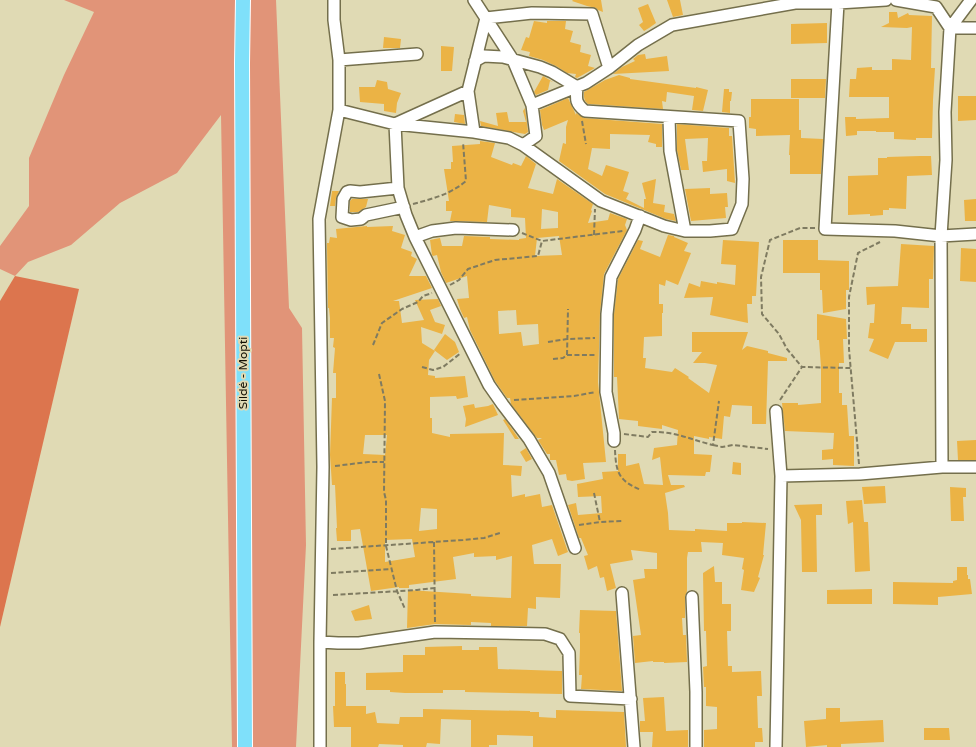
<svg xmlns="http://www.w3.org/2000/svg" width="976" height="747" font-family="'Varela Round',sans-serif">
<style>
.green{fill:#e19478}
.forest{fill:#dc754e}
.building{fill:#ebb345;fill-rule:evenodd}
.lines{fill:none;stroke-linecap:round;stroke-linejoin:round}
.minor-casing{stroke:#746f4c;stroke-width:14}
.major-casing{stroke:#fff;stroke-width:16}
.path{stroke:#7f7b61;stroke-width:2;stroke-dasharray:5 2.5;stroke-linecap:butt}
.minor{stroke:#fff;stroke-width:11}
.major{stroke:#7fe0fa;stroke-width:14}
.labels{text-anchor:middle;dominant-baseline:central;stroke-width:4;stroke-linejoin:round;paint-order:stroke}
.street-label{font-size:12px;fill:#110f03;stroke:#e0dab4}
</style>
<rect width="100%" height="100%" fill="#e0dab4"/>
<path class="green" d="M64 0H276L289 308 302 328 306 545 296 747H232L221 115 177 173 120 203 71 245 28 262 15 276 0 269V246L29 206V158L64 75 94 12Z"/>
<path class="forest" d="M15 276 79 289 0 627V301Z"/>
<path class="building" d="M573 0H601L603 12 598 10 596 8 587 6 572 1Z
M667 0H680L683 15 673 17Z
M648 4 656 23 649 28 644 31 639 25 643 22 638 8Z
M889 12H897L898 18 908 13 909 15 932 16 931 68H935L933 100 932 138H916V140L894 139V132H876V131H857V135L846 136 845 117H856V119L889 118V97H849L850 79H856L857 68 872 67V70H892V59L911 60 912 27 907 28 881 27 889 23Z
M534 21 547 23V21H566L565 29 573 31 570 42 581 45 580 52 591 55 588 66 595 68 577 78 575 77 576 74 567 73 556 66 543 60 529 56 530 52 521 50 526 37 529 38Z
M827 23V43L791 44V24Z
M384 37 401 39 400 48H383Z
M441 46 454 47 452 71H441Z
M645 54 646 59 667 56 669 71 613 74 622 67 635 61 633 59 638 55Z
M619 75 630 78V79L696 88V87L708 90 703 111 692 110 694 96 667 92 666 102 662 101 663 109 588 104 585 101 584 97V92L605 80Z
M543 76 553 82 550 81 548 90 536 95 534 92Z
M791 79H826L825 98H791Z
M377 80 387 82 388 89 401 93 397 103 396 113 384 111V104L360 102 359 87H375Z
M724 89H729V92H732L731 101H730V113L722 112Z
M958 96H976V120L958 121Z
M568 98 576 115V113L584 118 662 124V147H656V144L648 142 650 135 610 134V149L592 148 588 169 602 176 606 165 629 172 623 191 629 193 626 199 644 208V199H646L642 183 656 179 653 203 665 205 664 212 674 214 676 221 666 219 605 194 559 161 563 143 566 144V127L568 120 544 130 542 125 540 110Z
M751 99H799V130H801V138L823 139 821 174H790V155H789L790 135 756 136V129L749 128V117H751Z
M525 108 528 132 525 134 481 126 480 121 498 126 496 113 507 112 509 122H526L523 111Z
M455 114 464 115 465 124 454 122Z
M677 124 729 128V136H732L735 183 727 181V169L703 172 702 161H707L708 138 685 139 689 170H681L677 150Z
M480 141 495 143 491 157 512 165 513 163 521 166 526 156 536 164 528 188 553 194 557 179 593 204 591 210 592 211 588 223 608 220 610 213 627 219 625 225 627 230 604 274 600 313 598 382 606 462 583 463 585 479 572 481 567 480 566 474 559 475 556 460H550V454H547L538 440 542 438H537L511 404 510 398H507L495 381 470 330 467 317 464 318 460 309 457 299 469 298 467 276 446 283 441 272 437 255 433 256 432 255 430 240 440 238 442 246H462L464 236 490 237V239L519 240V239L526 238 525 218 511 217V209L489 205 487 222 450 221 452 211H446V201H449L444 169H451V162H453L452 146 480 144ZM542 209 558 212V228L541 229ZM559 236 562 255 535 256 537 238ZM516 310 517 325 538 324 539 344 523 346 521 332 499 334 498 311Z
M920 156H931L932 175 907 176 906 209 889 208V210H883V215L870 216V214L848 215V176L878 175V158H887V157Z
M710 188V194L727 193 728 207H725L726 218 691 221 685 189Z
M332 191H339L336 198 335 206H330Z
M352 199H368L366 207 358 212H350V201Z
M976 199V221H965L964 200Z
M367 226V227L393 226 392 231 405 235 401 248 412 252 411 256 417 259 409 276H426L432 288 393 301H399L402 323 424 320 415 300 438 299 441 306 430 310 435 322 445 325 442 334 421 327 422 343 435 351 429 360 428 375 435 376V378L465 376 468 397 457 399 456 396 430 397V418H432V433L450 437V434L504 433 503 465 522 466 521 476 511 475 512 497 525 494V497L540 494 542 507 552 505 568 552 558 556 552 539 532 545 534 564H561L560 598 536 597V609L528 608 527 626H491V623L471 622V625L435 624 407 628 408 590 471 594V596L511 598 512 556 496 560V556L474 557V553L453 557 456 579 409 585V588H399V587L371 591 360 529 351 530V541H337L336 528H337L335 485H332L330 455 332 398H336V373H333L335 348 333 347 334 338H330V318L329 308H328L327 243H329L330 237 337 238 336 229ZM365 435H387L385 455 363 454ZM421 508 437 509V529L419 531ZM412 539 415 557 385 562V540Z
M668 235 674 236V237L688 243 684 251 691 253 678 285 666 280 665 286 659 284V304H663V313H662V336L644 337 643 358H646L645 368 672 372 675 368 689 377 688 378 709 393 717 365 705 363H693L702 352H692V332H748L742 350 747 346 768 351V353L787 358V361H768L766 424H752V406L732 405 730 417 724 416 722 439 709 437V439L694 436V454L712 455 710 472H706L705 476 668 475 671 485H684L685 487 665 493 668 513 669 530 695 531V529L727 531V523H742V522L766 523 763 555H764L758 577 760 578 754 592 741 590 744 570 742 569 744 558 722 555 723 543 701 542 702 552H688L687 558V591L685 597V618H682L683 635H686L687 662 664 663V662H653V661L635 663 633 636 641 635 633 580 645 578 644 569H657V553L631 550 633 560 610 564 616 588 607 591 604 577 600 578 597 566 588 570 584 556 588 555 581 538H579L568 505 576 503 578 515 602 513 601 496 578 497 577 484 603 479 602 472 618 471V454H626V466L639 463 644 484 663 485 660 457 652 460 654 448 677 445 678 430 662 425V429L638 426V421L619 419 617 377H614V314L618 279 638 240 643 241 640 249 660 257Z
M723 240 759 242 756 296H752V304H747L748 323 710 315 713 297 684 298 689 283 700 287 701 281 717 284V282L735 285 736 265 721 264Z
M783 240H818V260L849 261V290H846V309L823 313 822 290H820V273H783Z
M901 244 934 246 933 279H929V308L902 307 901 324H911V329H927V342H895L888 359 869 351 874 339 868 338 870 323H874L875 304 867 305 866 287 898 286Z
M961 248 976 249V282L960 281Z
M817 314 846 319 847 339H843L844 363H839V393H842V405H847L849 436H854V466L833 465V459L822 460V450L833 449 834 433 785 431 782 403H798V405L821 403V367L819 340H817Z
M445 334 455 342 459 352 447 360 434 350Z
M474 404 475 408 488 406 493 404 498 415 465 427 466 419 463 406Z
M505 419 519 439H515L503 420Z
M976 440V460H958L957 441Z
M526 448 532 459 526 462 520 452Z
M733 462 741 463V475L732 474Z
M885 486 886 503 864 504 862 487Z
M950 487 966 488V497H963L964 521H951Z
M862 500 864 522H868L870 571 855 572 853 522 848 524 846 501Z
M822 504V515H816L817 572H802L801 520 794 505Z
M714 566 715 582H722V604H731V631H727L728 666H732V672L761 671 762 696H757L758 728H762L763 742H755V747H704V730L717 729V707L706 706V687H704L703 667 707 666 706 631H704L703 573Z
M957 567H967V575H968V579H970L972 594 938 597V605L893 604V582L953 583V581L957 580Z
M872 589V604H827V590Z
M369 605 372 619 355 621 351 611Z
M580 610 616 611 622 691 581 689 582 675H579L580 648V633H579Z
M462 646V650H479V647H497L498 669 562 671V694L465 692V690H443V693H405L390 692V690H366V673L403 672V655H425V647Z
M335 672H345V684H346V706H366V714L375 712 377 723 399 724 400 717H423V709L530 711V712H539V717L556 718V710L624 712 626 747H533V736L497 735V745H489V747H471V720L441 719 440 744 427 743 426 747H403V745L379 744 378 747H351V727H334L333 706H335Z
M664 697 666 731 688 730V747H652L653 732H640V721H645L643 698Z
M826 708H840V722L883 720 884 742 841 744V747H827V745L806 747 804 721 826 719Z
M924 728H949L950 740H924Z"/>
<g class="lines">
<g class="minor-casing">
<path id="minor" d="M474 0 513 60 532 105 536 136 523 145
M896 0 936 7 950 28H976
M838 3 825 229 895 231 941 236 976 234
M339 60 417 54
M468 91 395 124 398 188 406 215 415 237 489 385 503 405 529 439 549 473 575 548
M532 105 586 83 609 68 638 45 672 25 795 3H838L886 0
M339 110 395 124 474 132 509 138 523 145 601 201 664 226 685 231H710L732 229 742 204 743 179 739 121 585 111C575 103 576 99 577 87L552 72 540 67 503 57 484 56 475 61
M669 117 670 151 685 231
M474 132 468 91 486 18 532 13 592 14 609 68
M398 188 360 192 350 191 347 192 343 199 342 217 351 220 361 219 366 215 404 207
M415 237 432 231 456 228 513 230
M776 411 781 476 776 747
M614 441V433L606 392 607 314 611 277 635 230 640 216
M942 467 941 236 946 160 945 112 950 28 971 0
M781 476 860 474 942 467H976
M622 593 634 747
M692 597 696 692V747
M320 642 338 643H359L435 632 545 634 560 639 569 653 570 696 631 699
M320 747V642L323 467 319 219 339 110V60L334 20V0"/>
</g>
<g class="major-casing">
<path id="major" d="M243 0 242 63 245 747"/>
</g>
<path class="path" d="M582 121 586 144
M413 204C432 199 451 194 466 181L463 142
M815 228H800L770 240 761 277 762 314 779 334 787 349 802 367 851 368
M522 233 542 241 623 231
M594 235 595 209
M450 285 459 280 468 269 495 260 538 256 542 241
M548 342 567 339 595 338
M373 345 382 323 402 309 418 302 423 296 432 293
M567 355 568 309
M553 359 563 358 567 355H595
M422 367 433 370 443 367 461 353
M379 374 385 401 384 492 386 500V546L397 591 405 609
M514 400 574 396 596 392
M780 400 802 367
M624 434 648 437 652 432C674 431 692 440 713 445L719 401
M713 445 722 447 733 445 768 449
M615 450C616 473 619 481 641 490
M859 464 849 349V297L858 253 880 242
M335 466 368 462H384
M594 493 600 522
M579 525 600 522 622 521
M434 542 435 622
M331 549 463 540 484 538 500 533
M331 573 391 569
M333 595 417 590 434 588"/>
<use href="#minor" class="minor"/>
<use href="#major" class="major"/>
</g>
<g class="labels">
<g class="street-label">
<text transform="translate(243 373) rotate(-90)">Sildé - Mopti</text>
</g>
</g>
</svg>
